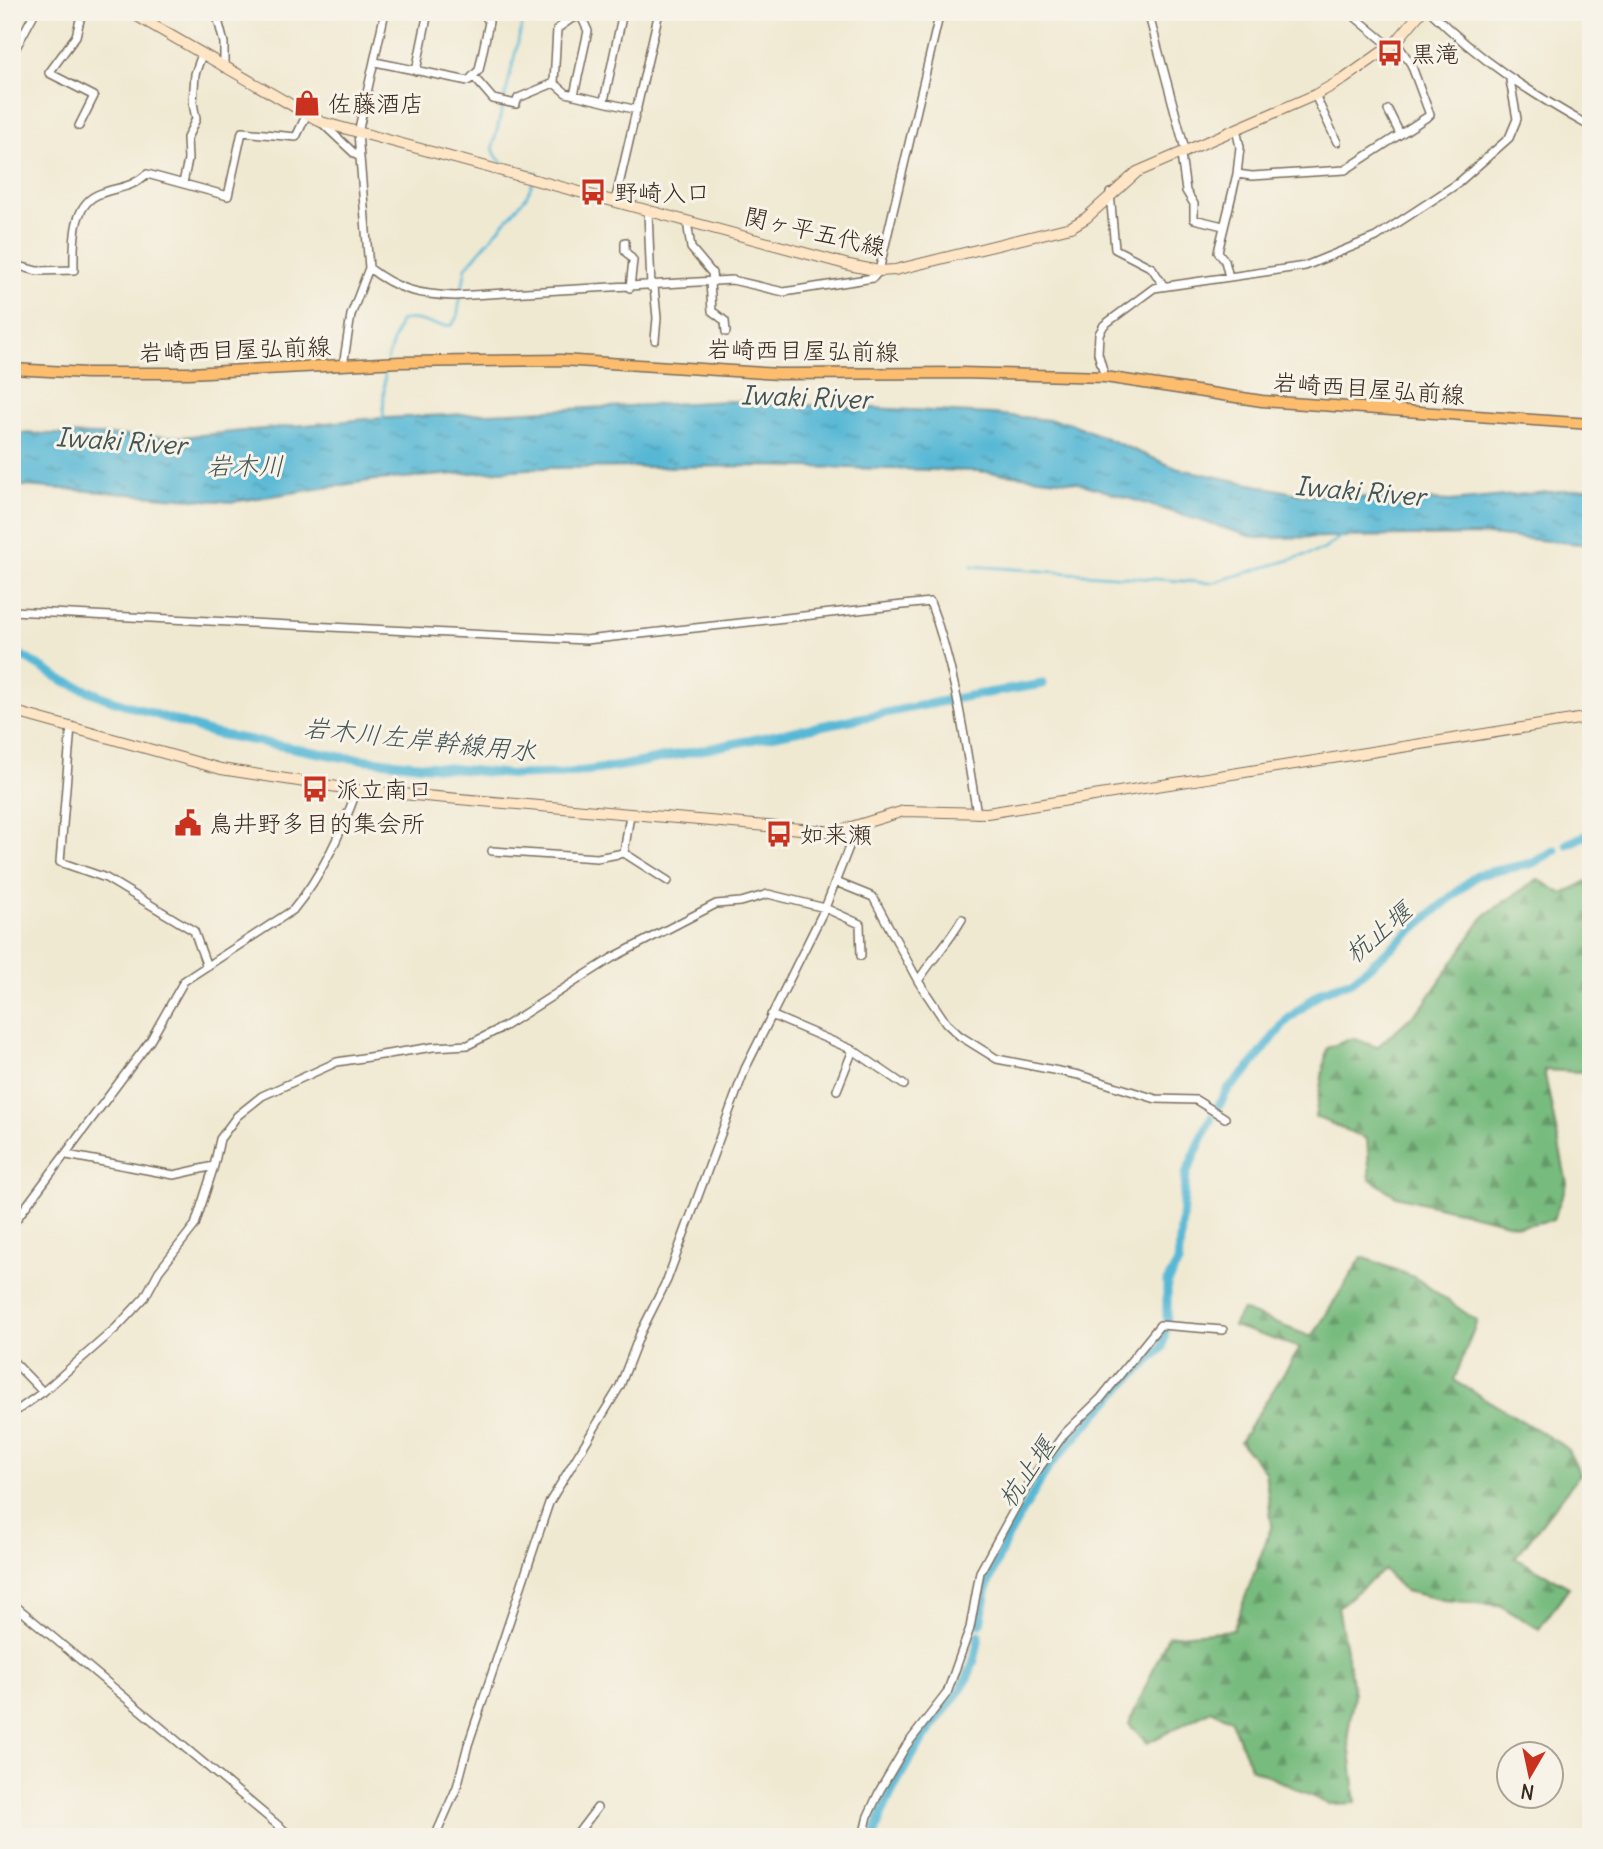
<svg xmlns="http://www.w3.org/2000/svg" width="1603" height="1849" font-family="Delius,'Klee One',sans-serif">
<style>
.forest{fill:url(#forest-firs);stroke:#59724e;stroke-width:2}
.water{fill:url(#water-ripples);stroke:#48717a;stroke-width:2}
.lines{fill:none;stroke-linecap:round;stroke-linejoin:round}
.stream{stroke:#56b8d5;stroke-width:2.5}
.canal{stroke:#56b8d5;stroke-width:9}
.street-casing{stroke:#7a6d5d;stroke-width:10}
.secondary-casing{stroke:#7a6d5d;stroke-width:12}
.primary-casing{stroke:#7a6d5d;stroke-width:13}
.street{stroke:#fff;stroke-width:7}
.secondary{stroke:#fee5c5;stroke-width:10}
.primary{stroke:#fcbd6e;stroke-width:10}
.labels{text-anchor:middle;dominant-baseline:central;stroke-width:6;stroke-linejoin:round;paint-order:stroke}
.poi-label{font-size:24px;fill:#3b2a1e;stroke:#f7f3e8;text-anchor:start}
.street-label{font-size:24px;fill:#3b2a1e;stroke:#f7f3e8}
.water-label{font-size:26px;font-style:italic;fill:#435555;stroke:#f7f3e8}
</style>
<defs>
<pattern id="forest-firs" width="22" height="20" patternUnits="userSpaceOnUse" patternTransform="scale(1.75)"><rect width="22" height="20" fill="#77bb7e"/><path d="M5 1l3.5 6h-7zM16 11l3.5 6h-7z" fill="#639867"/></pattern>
<pattern id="water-ripples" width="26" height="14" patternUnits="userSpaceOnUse" patternTransform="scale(1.75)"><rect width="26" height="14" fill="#56b8d5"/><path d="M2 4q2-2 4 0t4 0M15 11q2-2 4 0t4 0" fill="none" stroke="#4896ac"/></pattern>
</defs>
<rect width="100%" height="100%" fill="#f7f3e8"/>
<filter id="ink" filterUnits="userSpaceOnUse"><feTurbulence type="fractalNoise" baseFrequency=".0143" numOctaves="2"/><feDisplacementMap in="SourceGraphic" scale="14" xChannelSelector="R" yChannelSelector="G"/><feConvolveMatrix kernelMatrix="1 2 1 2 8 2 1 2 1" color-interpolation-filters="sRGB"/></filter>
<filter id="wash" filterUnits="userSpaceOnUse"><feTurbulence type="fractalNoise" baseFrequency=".00686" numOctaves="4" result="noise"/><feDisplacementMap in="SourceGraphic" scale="28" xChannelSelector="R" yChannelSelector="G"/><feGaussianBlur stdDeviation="1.57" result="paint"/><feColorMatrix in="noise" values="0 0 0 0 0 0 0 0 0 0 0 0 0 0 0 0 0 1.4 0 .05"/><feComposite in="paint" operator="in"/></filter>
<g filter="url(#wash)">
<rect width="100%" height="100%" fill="#f0e9d2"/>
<path class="forest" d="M1538 879 1563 894 1591 879V1061L1581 1072 1544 1070 1567 1184 1553 1220 1520 1226 1396 1196 1370 1179 1367 1139 1315 1117 1327 1048 1353 1038 1377 1047 1422 1007 1485 915Z
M1362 1257 1414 1277 1477 1321 1454 1380 1567 1448 1580 1474 1515 1558 1569 1587 1539 1629 1499 1605 1444 1600 1405 1591 1384 1570 1338 1607 1354 1694 1348 1734 1356 1803 1328 1804 1251 1768 1230 1719 1211 1710 1147 1743 1129 1724 1168 1636 1233 1630 1272 1525 1265 1471 1240 1442 1300 1348 1233 1326 1242 1310 1312 1337Z"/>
<path class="water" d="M730 401 992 414 1068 422 1176 468 1303 495 1451 501 1591 488V545L1488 535 1256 538 1076 482 978 471 763 466 541 468 375 480 232 502 12 485V433L181 437 367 419Z"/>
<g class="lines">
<path class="stream" d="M387 360 400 321C419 315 433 329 452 325L457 317 466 267 526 197 537 173C519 168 497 169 493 147L525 12
M383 419 385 367
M972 566 1211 583 1323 550 1340 537"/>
<path class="canal" d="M12 650 62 680 106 698 212 733 341 757 515 775 562 774 622 766 969 696 1043 684
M1567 844 1591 833
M1219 1105 1228 1089 1247 1071 1286 1021 1322 991 1352 981 1477 875 1533 863 1555 850
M1167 1319V1282L1178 1263 1186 1174 1211 1118
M980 1624 987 1586 1005 1542 1049 1466 1123 1385 1162 1348 1165 1331
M874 1837C884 1801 905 1765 926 1735 952 1697 973 1686 979 1635"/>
</g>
</g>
<g filter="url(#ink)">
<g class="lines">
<g class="street-casing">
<path id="street" d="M216 12 224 43V68
M385 12 358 133 369 268C397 290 420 295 455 296L732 280 784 292 873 278 879 271 940 12
M593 12 571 19 557 29 554 83 566 93 637 110
M1148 12 1186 153
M1349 12 1390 46
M1431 12C1479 60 1532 94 1591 127
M12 55 35 12
M375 62 468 81 479 70 489 22 483 12
M416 71 428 12
M474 77 493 99 516 104 518 98 554 83
M574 95 588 31 581 16
M1315 95 1337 142
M604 101 623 12
M1388 110 1400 134
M322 123 356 155
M79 126 94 96 49 73 76 36 82 12
M1236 129 1240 147 1237 174 1252 176 1345 170 1430 115 1411 64 1396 42
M1181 155 1186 191 1194 204V219L1223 226
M183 183 188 160 187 138 196 119 193 103 195 74 202 54
M1110 193 1115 249 1152 268 1163 285
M615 202 659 12
M648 211 651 287
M687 221 691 248 712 273 713 282
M625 242V251L633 260 630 288
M12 264 37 271 74 270C74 247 71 207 97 195 117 186 129 190 147 174L228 196 242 132 296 137 306 116
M1229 277 1225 261 1218 252 1237 174
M710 282 712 311 725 321 726 332
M654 287 657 318 655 340
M343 366 351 315 369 268
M1105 377 1098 353 1099 334 1104 325 1154 288 1305 266 1376 237 1457 184 1509 138 1517 119 1510 80
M12 611 586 640 930 602C956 670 965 743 977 814
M71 726 60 862 106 878 194 931 206 964
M492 851 597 858 624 853 668 881
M624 853 630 815
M836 882 873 897 918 981 946 1023 960 1036 997 1059 1079 1075 1156 1099 1196 1100 1225 1118
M918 981C932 959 949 942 962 919
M771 1015 853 1050 904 1085
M837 1090 853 1050
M67 1155 174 1175 214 1166 220 1139 237 1116 262 1096 337 1062 433 1047 468 1045 505 1026 612 958 716 904 741 902 768 894 825 908 860 924 861 956
M12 1225 150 1041 184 981 293 910C322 875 341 833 357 790
M12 1360 43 1392
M12 1414 43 1392 116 1328 145 1297 159 1271 195 1225 214 1166
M12 1603 292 1837
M435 1837 457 1787 468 1745 549 1503 620 1386 640 1334 667 1280 745 1069 825 908 849 847 848 829
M575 1837 597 1808
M863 1837 868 1816 880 1790 906 1746 947 1693 970 1628 980 1572 1031 1479 1065 1433 1101 1398 1160 1325 1223 1330"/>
</g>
<g class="secondary-casing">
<path id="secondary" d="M130 12 321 122 849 265 879 271 895 270 1071 227 1086 218 1137 172 1315 95 1344 79 1396 42 1421 12
M12 711 221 769 357 790 835 832 904 811 987 813 1591 717"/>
</g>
<g class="primary-casing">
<path id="primary" d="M12 369 86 373H189L400 362 561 360 779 374 961 373 1105 377 1262 401 1591 424"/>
</g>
<use href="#street" class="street"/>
<use href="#secondary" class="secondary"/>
<use href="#primary" class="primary"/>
</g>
</g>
<defs>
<g id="bus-bare" transform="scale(2.1)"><path d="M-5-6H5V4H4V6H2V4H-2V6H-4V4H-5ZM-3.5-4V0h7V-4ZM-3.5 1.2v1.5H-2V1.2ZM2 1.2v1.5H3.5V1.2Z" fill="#c8321e" stroke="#f7f3e8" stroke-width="2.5" paint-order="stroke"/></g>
<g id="shop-bare" transform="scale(2.1)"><path d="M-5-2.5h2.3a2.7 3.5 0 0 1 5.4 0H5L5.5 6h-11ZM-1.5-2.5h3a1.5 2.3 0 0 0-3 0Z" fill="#c8321e" stroke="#f7f3e8" stroke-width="2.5" paint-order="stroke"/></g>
<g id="civic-bare" transform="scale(2.1)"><path d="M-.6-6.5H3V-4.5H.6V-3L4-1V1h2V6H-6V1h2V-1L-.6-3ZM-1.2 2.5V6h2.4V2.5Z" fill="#c8321e" stroke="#f7f3e8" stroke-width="2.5" paint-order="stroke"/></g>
</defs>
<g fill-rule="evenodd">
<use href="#bus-bare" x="1390" y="53"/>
<use href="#shop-bare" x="307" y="103"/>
<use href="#bus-bare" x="593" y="192"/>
<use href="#bus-bare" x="315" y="789"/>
<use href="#civic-bare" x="188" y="823"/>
<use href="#bus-bare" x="779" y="834"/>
</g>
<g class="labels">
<g class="poi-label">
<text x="1411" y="53">黒滝</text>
<text x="328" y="103">佐藤酒店</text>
<text x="614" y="192">野崎入口</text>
<text x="336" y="789">派立南口</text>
<text x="209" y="823">鳥井野多目的集会所</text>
<text x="800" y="834">如来瀬</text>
</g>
<g class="street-label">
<text transform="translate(815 231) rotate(13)">関ヶ平五代線</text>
<text transform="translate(235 349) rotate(-2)">岩崎西目屋弘前線</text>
<text transform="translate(803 350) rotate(1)">岩崎西目屋弘前線</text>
<text transform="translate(1369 388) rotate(4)">岩崎西目屋弘前線</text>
</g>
<g class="water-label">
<text transform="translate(806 397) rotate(2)">Iwaki River</text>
<text transform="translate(121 441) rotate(4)">Iwaki River</text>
<text x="245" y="465">岩木川</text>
<text transform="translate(1360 491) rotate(5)">Iwaki River</text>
<text transform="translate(420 739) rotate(6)">岩木川左岸幹線用水</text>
<text transform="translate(1378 932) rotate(-40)">杭止堰</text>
<text transform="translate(1026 1472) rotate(-55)">杭止堰</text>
</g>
</g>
<rect width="1603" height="1849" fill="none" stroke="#f7f3e8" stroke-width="42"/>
<g transform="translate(1530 1775) rotate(189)"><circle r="33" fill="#f7f3e8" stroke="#aca397" stroke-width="2"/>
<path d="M0-5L12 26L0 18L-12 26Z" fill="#c8321e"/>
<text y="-10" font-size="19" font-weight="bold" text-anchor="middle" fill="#3b2a1e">N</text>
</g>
</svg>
